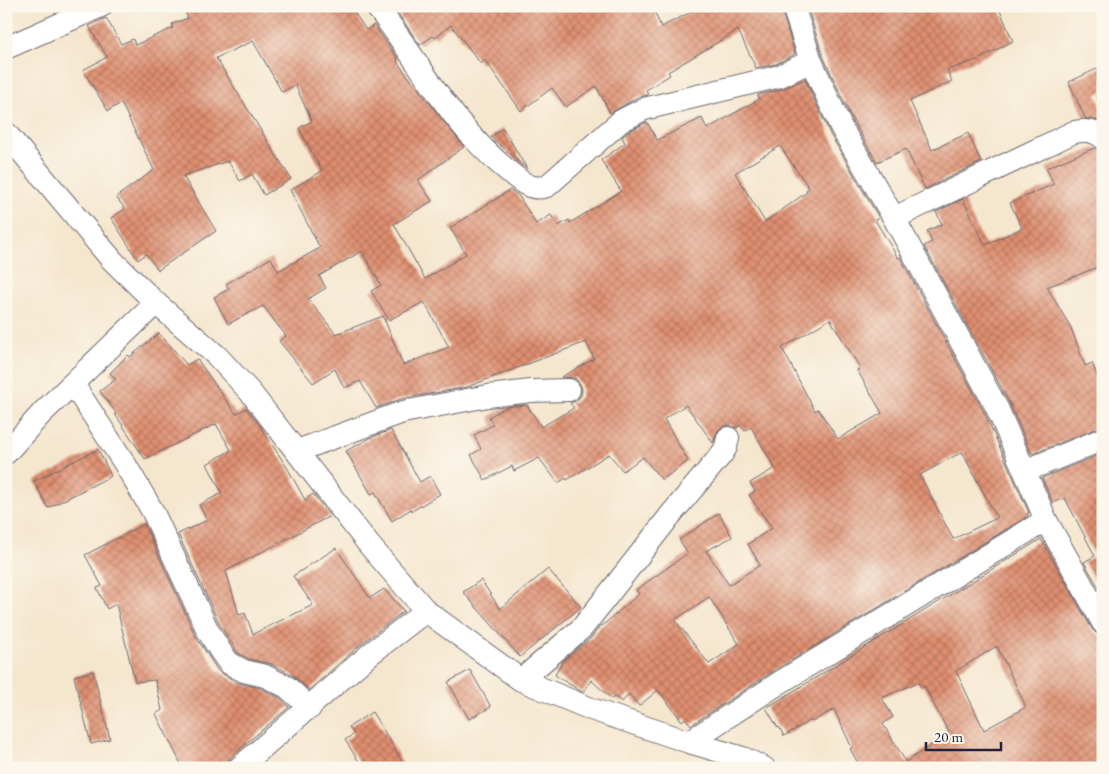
<svg xmlns="http://www.w3.org/2000/svg" width="1109" height="774" font-family="'EB Garamond',serif">
<style>
.building{fill:url(#building-cross-hatch);fill-rule:evenodd}
.lines{fill:none;stroke-linecap:round;stroke-linejoin:round}
.minor-casing{stroke:#6c676e;stroke-width:24}
.minor{stroke:#fff;stroke-width:22}
</style>
<defs>
<pattern id="building-cross-hatch" width="8" height="8" patternUnits="userSpaceOnUse" patternTransform="scale(1.25)"><rect width="8" height="8" fill="#e08f70"/><path d="M0 0l8 8M0 8l8-8" fill="none" stroke="#b5745d"/></pattern>
</defs>
<rect width="100%" height="100%" fill="#fbf7ec"/>
<filter id="ink" filterUnits="userSpaceOnUse"><feTurbulence type="fractalNoise" baseFrequency=".02" numOctaves="2"/><feDisplacementMap in="SourceGraphic" scale="10" xChannelSelector="R" yChannelSelector="G"/><feConvolveMatrix kernelMatrix="1 2 1 2 8 2 1 2 1" color-interpolation-filters="sRGB"/></filter>
<filter id="wash" filterUnits="userSpaceOnUse"><feTurbulence type="fractalNoise" baseFrequency=".0096" numOctaves="4" result="noise"/><feDisplacementMap in="SourceGraphic" scale="20" xChannelSelector="R" yChannelSelector="G"/><feGaussianBlur stdDeviation="1.12" result="paint"/><feColorMatrix in="noise" values="0 0 0 0 0 0 0 0 0 0 0 0 0 0 0 0 0 1.4 0 .05"/><feComposite in="paint" operator="in"/></filter>
<g filter="url(#wash)">
<rect width="100%" height="100%" fill="#f5e6ce"/>
<g id="blocks">
<path class="building" d="M182 6H350L366 30 374 25 398 59 397 62 464 147 418 180 432 201 394 224 425 279 466 254 450 228 510 190 518 195 536 224 551 215 558 226 569 220 570 223 621 191 601 160 625 143 622 137 628 132 647 122 657 140 702 118 707 129 759 99 758 95 783 89 805 79 830 134 879 218 875 220 898 258 900 257 985 414 1029 513 1027 514 1028 516 772 672 691 725 685 718 682 721 658 690 639 706 629 694 622 702 614 696 612 699 591 680 583 692 577 689 555 675 563 661 591 638 601 625 602 626 639 594 636 590 688 553 679 540 719 513 732 537 706 551 729 585 760 565 748 544 772 528 749 495 755 491 750 483 775 468 751 427 745 431 740 425 736 428 730 425 724 426 718 430 713 443 686 405 664 419 688 461 662 480 643 457 623 471 609 454 567 480 566 478 558 483 539 458 514 471 512 466 485 480 471 455 481 449 474 435 493 425 489 417 506 407 527 405 541 427 574 408 570 403 576 401 581 396 582 389 580 384 575 378 561 377 594 359 586 342 467 387 401 399 376 408 360 381 344 388 335 369 313 383 279 341 286 336 263 306 228 324 214 297 229 289 226 284 271 258 278 271 320 248 290 190 322 171 299 128 312 121 295 85 282 92 253 41 216 58 291 179 264 195 252 174 240 181 228 161 183 176 216 231 158 270 146 254 138 260 111 218 125 209 116 197 154 170 121 103 108 111 83 70 107 57 89 26 106 18 121 44 133 39 135 45 173 28 172 24 188 18ZM780 146 809 188 806 190 807 192 765 222 735 173ZM362 251 381 285 371 291 389 320 424 302 449 347 403 365 383 316 336 334 308 299 326 288 319 276ZM830 319 860 368 857 370 882 413 838 439 818 409 815 411 782 348ZM962 452 997 518 953 539 920 475ZM709 597 739 644 709 664 675 620Z
M405 6H652L661 27 703 6H780L795 54 776 64 756 68 738 30 668 72 670 75 646 90 648 95 638 97 610 113 596 86 566 107 552 88 521 111 485 60 481 64 451 25 435 38 433 36 420 45 397 12Z
M807 6H998L1013 41 977 60 947 70 952 81 910 101 932 150 968 133 981 162 925 189 906 149 877 162 853 121 823 56Z
M1103 66V91L1096 95 1103 109V122L1085 118 1069 82Z
M503 128 527 169 491 137Z
M1094 148 1103 151V265L1047 287 1071 328 1085 366 1092 363 1098 378 1103 376V426L1032 454 1009 402 924 246 932 242 927 231 942 224 936 212 963 199 985 245 1022 228 1010 203 1054 184 1046 168Z
M159 333 187 365 197 359 236 414 246 408 260 426 288 469 305 500 313 494 330 516 226 571 239 615 245 613 253 634 313 605 293 576 336 548 370 598 384 589 404 611 361 644 309 690 293 675 271 664 249 659 238 653 220 625 178 534 207 520 199 505 222 493 207 464 231 450 216 424 145 459 115 414 116 413 100 391 116 379 110 373 128 355 130 357Z
M391 430 420 482 430 476 440 494 412 511 411 509 392 521 375 492 371 494 346 451 370 438Z
M98 449 111 476 48 508 34 481Z
M1103 453V595L1084 562 1095 556 1065 498 1053 503 1042 478Z
M144 524 196 637 218 671 238 683 260 688 280 698 289 707 234 754 229 760 210 768H183L156 714 162 710 155 680 135 682 116 604 107 609 97 588 102 586 85 555Z
M1041 539 1092 629 1097 634 1103 636V768H861L850 749 852 748 834 709 812 722 811 720 784 736 779 727 778 728 766 708ZM997 646 1026 707 984 730 956 671ZM918 682 921 687 924 686 949 733 906 762 883 724 893 717 882 698Z
M548 569 581 607 520 657 463 592 481 580 500 609Z
M470 670 491 707 469 719 448 682Z
M93 671 110 739 91 744 74 676Z
M372 712 392 744 405 768H363L345 740 354 734 349 727Z"/>
</g>
</g>
<g filter="url(#ink)">
<use href="#blocks" fill-opacity="0" stroke="#6c676e" stroke-width="1"/>
<g class="lines">
<g class="minor-casing">
<path id="minor" d="M376 6C421 63 450 124 507 170 519 180 531 192 547 186L621 121 644 109 780 76 811 61
M793 6 811 61 841 127 894 218 997 408 1046 520 1103 623
M6 48 101 6
M6 133 112 260 156 303 217 356 251 393 370 546 426 611 521 680 591 709 689 742 743 758 764 768
M894 218 1074 132C1084 130 1095 130 1103 138
M73 384 125 464 153 512 208 631 221 652 229 663 244 671 265 676 287 687 310 708
M297 451 403 412 488 396 531 391 569 390
M6 453 42 413 156 303
M1025 471 1103 439
M521 680 582 628 673 512 722 454 726 447 728 438
M689 742 779 683 1046 520
M239 768 370 654 426 611"/>
</g>
<use href="#minor" class="minor"/>
</g>
</g>
<rect width="1109" height="774" fill="none" stroke="#fbf7ec" stroke-width="25"/>
<path d="M926 742v8h75v-8" fill="none" stroke="#22223b" stroke-width="2.5"/>
<text x="934" y="742" font-size="15" fill="#22223b" stroke="#fbf7ec" stroke-width="4" paint-order="stroke">20 m</text>
</svg>
